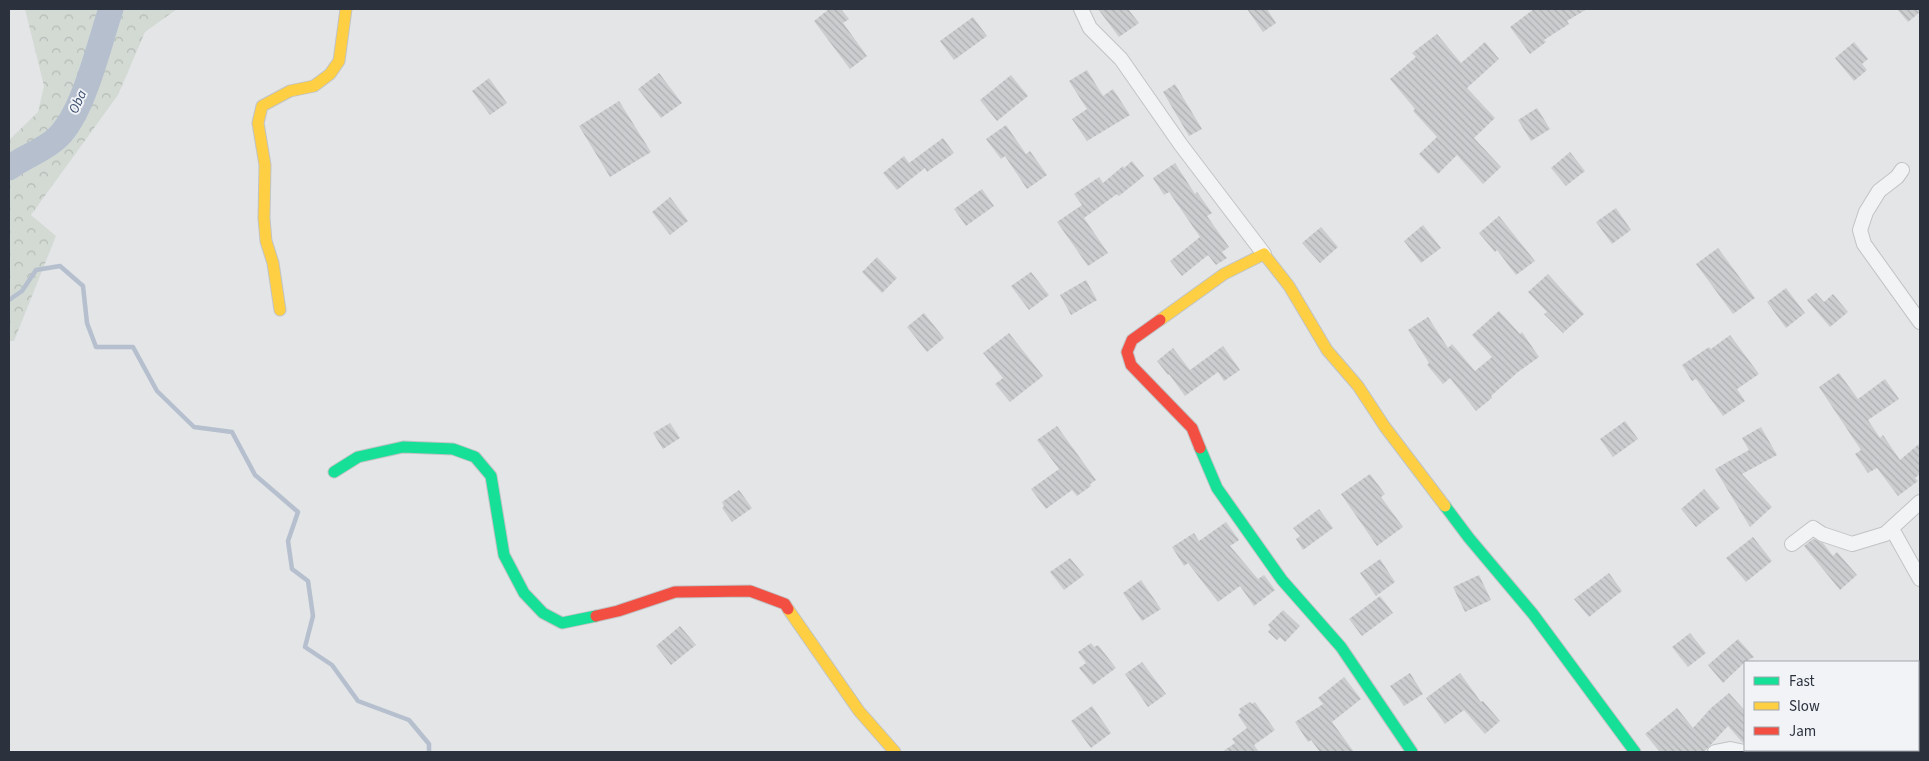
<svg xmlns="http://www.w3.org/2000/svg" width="1929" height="761" font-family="'Source Sans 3',sans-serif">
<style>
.forest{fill:url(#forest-crowns)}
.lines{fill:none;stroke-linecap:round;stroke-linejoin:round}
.stream{stroke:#b5bfce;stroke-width:4.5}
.river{stroke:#b5bfce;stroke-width:25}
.building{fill:url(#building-back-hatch)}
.street-casing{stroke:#c1c3c5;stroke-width:16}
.fast-casing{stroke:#c1c3c5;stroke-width:13}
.slow-casing{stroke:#c1c3c5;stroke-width:13}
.jam-casing{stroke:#c1c3c5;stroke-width:13}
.street{stroke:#f2f3f4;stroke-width:14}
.fast{stroke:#16e098;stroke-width:11}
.slow{stroke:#ffcf43;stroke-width:11}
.jam{stroke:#f24e42;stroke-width:11}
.labels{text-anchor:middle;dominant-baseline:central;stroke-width:4;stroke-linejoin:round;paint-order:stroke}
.water-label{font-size:14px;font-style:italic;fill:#3a4d6e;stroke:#f1f3f6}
</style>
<defs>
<pattern id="forest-crowns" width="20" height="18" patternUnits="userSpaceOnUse" patternTransform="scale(1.25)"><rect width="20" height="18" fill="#d3dad4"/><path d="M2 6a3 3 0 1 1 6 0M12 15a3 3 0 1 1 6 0" fill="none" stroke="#b5bcb7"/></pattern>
<pattern id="building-back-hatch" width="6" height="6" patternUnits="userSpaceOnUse" patternTransform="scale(1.25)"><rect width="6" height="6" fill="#cbcdcf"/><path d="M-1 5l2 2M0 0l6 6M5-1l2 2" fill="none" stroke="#aeb0b3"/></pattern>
</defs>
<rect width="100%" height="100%" fill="#e3e5e7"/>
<path class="forest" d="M25 9H177L145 32 118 95 31 215 56 236 14 341H9V140L38 112 44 86Z"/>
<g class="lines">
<path class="stream" d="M9 300 22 291 36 270 60 266 83 286 87 323 96 347H133L157 391 194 427 232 432 255 475 298 512 288 541 292 569 308 581 313 616 305 647 332 665 358 701 409 720 429 744V752"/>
<path class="river" d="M9 168C24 156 44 151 58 137 84 112 99 44 111 9"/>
</g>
<path class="building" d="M829 9H841L849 19 843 23 867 56 850 69 814 21Z
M1098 9H1128L1139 23 1119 37Z
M1247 9H1267L1276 23 1263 32Z
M1534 9H1587L1567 21 1569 24 1544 40 1546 42 1530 54 1510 27Z
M1897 9H1920V12L1908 22Z
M973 17 987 36 954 60 940 41Z
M1437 34 1461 63 1485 42 1499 59 1467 88 1495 118 1474 138 1501 167 1483 184 1457 155 1438 174 1419 154 1437 137 1413 111 1415 109 1390 79 1416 57 1412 53Z
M1854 42 1868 59 1862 64 1867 70 1854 81 1835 58Z
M1087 70 1103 96 1113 89 1130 115 1087 141 1072 119 1087 109 1069 81Z
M659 73 682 103 661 118 638 89Z
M1011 75 1028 96 997 121 980 100Z
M489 78 507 103 490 115 472 91Z
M1175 84 1202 129 1189 136 1163 92Z
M619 101 651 152 610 177 579 126Z
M1537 108 1550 129 1531 141 1518 120Z
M1006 125 1026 154 1030 151 1047 175 1027 189 1005 156 1001 159 986 139Z
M943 138 954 153 927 172 925 168 897 190 883 173 904 156 909 163Z
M1570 152 1585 171 1566 186 1551 168Z
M1132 161 1144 176 1119 196 1117 194 1084 218 1108 253 1088 266 1057 222 1082 205 1074 194 1099 177 1103 183 1123 166 1124 168Z
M1175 163 1195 194 1197 192 1212 213 1207 216 1229 247 1222 252 1227 258 1219 263 1216 265 1208 255 1182 276 1170 261 1200 237 1169 192 1164 195 1153 178Z
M982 189 994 206 966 226 954 209Z
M670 197 688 221 670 235 652 212Z
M1616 208 1631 230 1612 244 1596 222Z
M1499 216 1535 261 1516 275 1497 250 1495 252 1479 233Z
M1423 225 1441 248 1421 263 1404 241Z
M1321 227 1338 247 1320 263 1302 243Z
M1718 248 1755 298 1733 314 1696 264Z
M877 257 897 278 882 293 862 272Z
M1031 272 1049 295 1029 310 1011 286Z
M1548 274 1584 314 1563 333 1544 314 1547 312 1528 292Z
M1086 280 1097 300 1071 315 1060 295Z
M1786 288 1805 313 1786 328 1767 302Z
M1816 293 1824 302 1833 294 1848 312 1830 327 1807 300Z
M1499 311 1520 334 1522 332 1539 357 1518 372 1491 396 1492 398 1476 411 1450 378 1443 384 1427 365 1429 363 1408 330 1428 317 1448 348 1452 344 1475 371 1492 357 1472 335Z
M924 313 944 338 927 352 907 327Z
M1009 333 1043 376 1010 402 995 384 1003 378 983 353Z
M1730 335 1759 374 1737 389 1745 401 1723 416 1696 379 1692 381 1682 365 1709 347 1711 349Z
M1223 346 1240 370 1224 381 1218 372 1185 396 1169 374 1168 375 1157 361 1173 348 1190 370Z
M1839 373 1858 399 1885 379 1899 399 1868 420 1880 438 1883 435 1900 460 1920 443V474L1915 478 1918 481 1898 496 1877 468 1868 473 1855 454 1861 450 1819 387Z
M1625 421 1638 439 1613 457 1600 439Z
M670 423 680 438 663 449 653 433Z
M1057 426 1096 480 1090 484 1091 486 1077 496 1072 490 1046 509 1031 489 1059 469 1037 440Z
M1761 427 1777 455 1742 474 1772 507 1750 527 1715 469 1749 450 1742 438Z
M1370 474 1385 494 1381 497 1403 527 1377 546 1341 494Z
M1704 489 1720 508 1696 527 1681 509Z
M739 490 752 508 732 522 722 508 724 506 722 502Z
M1319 509 1333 528 1303 550 1296 539 1300 536 1293 528Z
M1226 522 1239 540 1230 546 1258 579 1264 575 1275 590 1254 606 1240 586 1218 602 1188 563 1184 566 1172 547 1194 533 1199 541Z
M1753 537 1772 561 1746 582 1726 558Z
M1813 539 1823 543 1833 556 1837 552 1857 575 1840 590 1804 546Z
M1070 558 1084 575 1064 590 1050 572Z
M1380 559 1395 582 1376 596 1360 573Z
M1609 573 1622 591 1589 617 1574 599Z
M1479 575 1491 600 1465 612 1453 587Z
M1141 580 1161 609 1142 621 1123 593Z
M1380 596 1393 613 1362 636 1349 619Z
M1283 610 1300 626 1285 642 1280 637 1277 640 1268 632 1271 628 1268 625Z
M680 626 696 645 671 665 656 646Z
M1690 633 1706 653 1688 667 1672 647Z
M1738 639 1754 657 1745 662 1723 683 1708 665Z
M1091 643 1094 647 1098 645 1116 668 1093 685 1079 668 1086 663 1078 652Z
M1142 662 1166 694 1148 707 1125 674Z
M1410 673 1423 694 1404 706 1390 686Z
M1460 673 1481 702 1483 701 1500 721 1485 734 1464 710 1445 724 1426 698Z
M1344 677 1361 699 1332 722 1354 752H1320L1311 740 1308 742 1295 722 1323 704 1318 698Z
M1729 693 1745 711V743L1742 742 1728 726 1704 752H1660L1645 734 1677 708 1693 728 1711 708Z
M1250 702 1252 704 1255 702 1275 730 1254 745 1259 752H1222L1235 743 1232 739 1247 728 1238 715 1241 712 1239 709Z
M1092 706 1111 733 1091 748 1071 721Z"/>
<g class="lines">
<g class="street-casing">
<path id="street" d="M1081 9 1090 28 1121 59 1181 145 1264 254
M1902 170 1897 177 1879 191 1866 212 1860 230 1864 244 1920 322
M1892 529 1920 579
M1792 544 1813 528 1822 534 1852 544 1885 534 1920 502
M1918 728 1920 726
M1715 752 1730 749 1745 752
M1890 752 1893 750"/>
</g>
<g class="fast-casing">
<path id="fast" d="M1200 448 1217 488 1282 580 1341 647 1412 752
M334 472 358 457 403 447 453 449 475 457 491 476 504 555 524 593 543 613 562 623 596 616
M1445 506 1469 538 1533 614 1635 752"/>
</g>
<g class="slow-casing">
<path id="slow" d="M280 310 273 263 266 241 264 218 265 165 258 123 262 106 290 91 314 86 330 74 339 61 346 9
M1160 320 1224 274 1264 254 1289 286 1327 350 1358 386 1385 427 1445 506
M788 609 859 711 895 752"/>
</g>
<g class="jam-casing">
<path id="jam" d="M1160 320 1132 340 1127 352 1131 365 1192 428 1200 448
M596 616 618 611 675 592 750 591 785 604 788 609"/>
</g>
<use href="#street" class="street"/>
<use href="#fast" class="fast"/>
<use href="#slow" class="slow"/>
<use href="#jam" class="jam"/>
</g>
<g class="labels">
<g class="water-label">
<text transform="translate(78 102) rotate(-66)">Oba</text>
</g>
</g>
<rect width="1929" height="761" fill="none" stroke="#2c313e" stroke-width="20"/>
<rect x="1744" y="661" width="175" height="90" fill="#f1f3f6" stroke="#a2a5ac"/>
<rect x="1754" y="677" width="25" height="8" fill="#16e098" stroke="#a2a5ac"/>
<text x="1789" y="686" font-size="15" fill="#2c313e">Fast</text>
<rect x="1754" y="702" width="25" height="8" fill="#ffcf43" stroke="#a2a5ac"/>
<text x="1789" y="711" font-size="15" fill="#2c313e">Slow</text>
<rect x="1754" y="727" width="25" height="8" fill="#f24e42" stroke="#a2a5ac"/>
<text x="1789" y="736" font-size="15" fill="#2c313e">Jam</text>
</svg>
